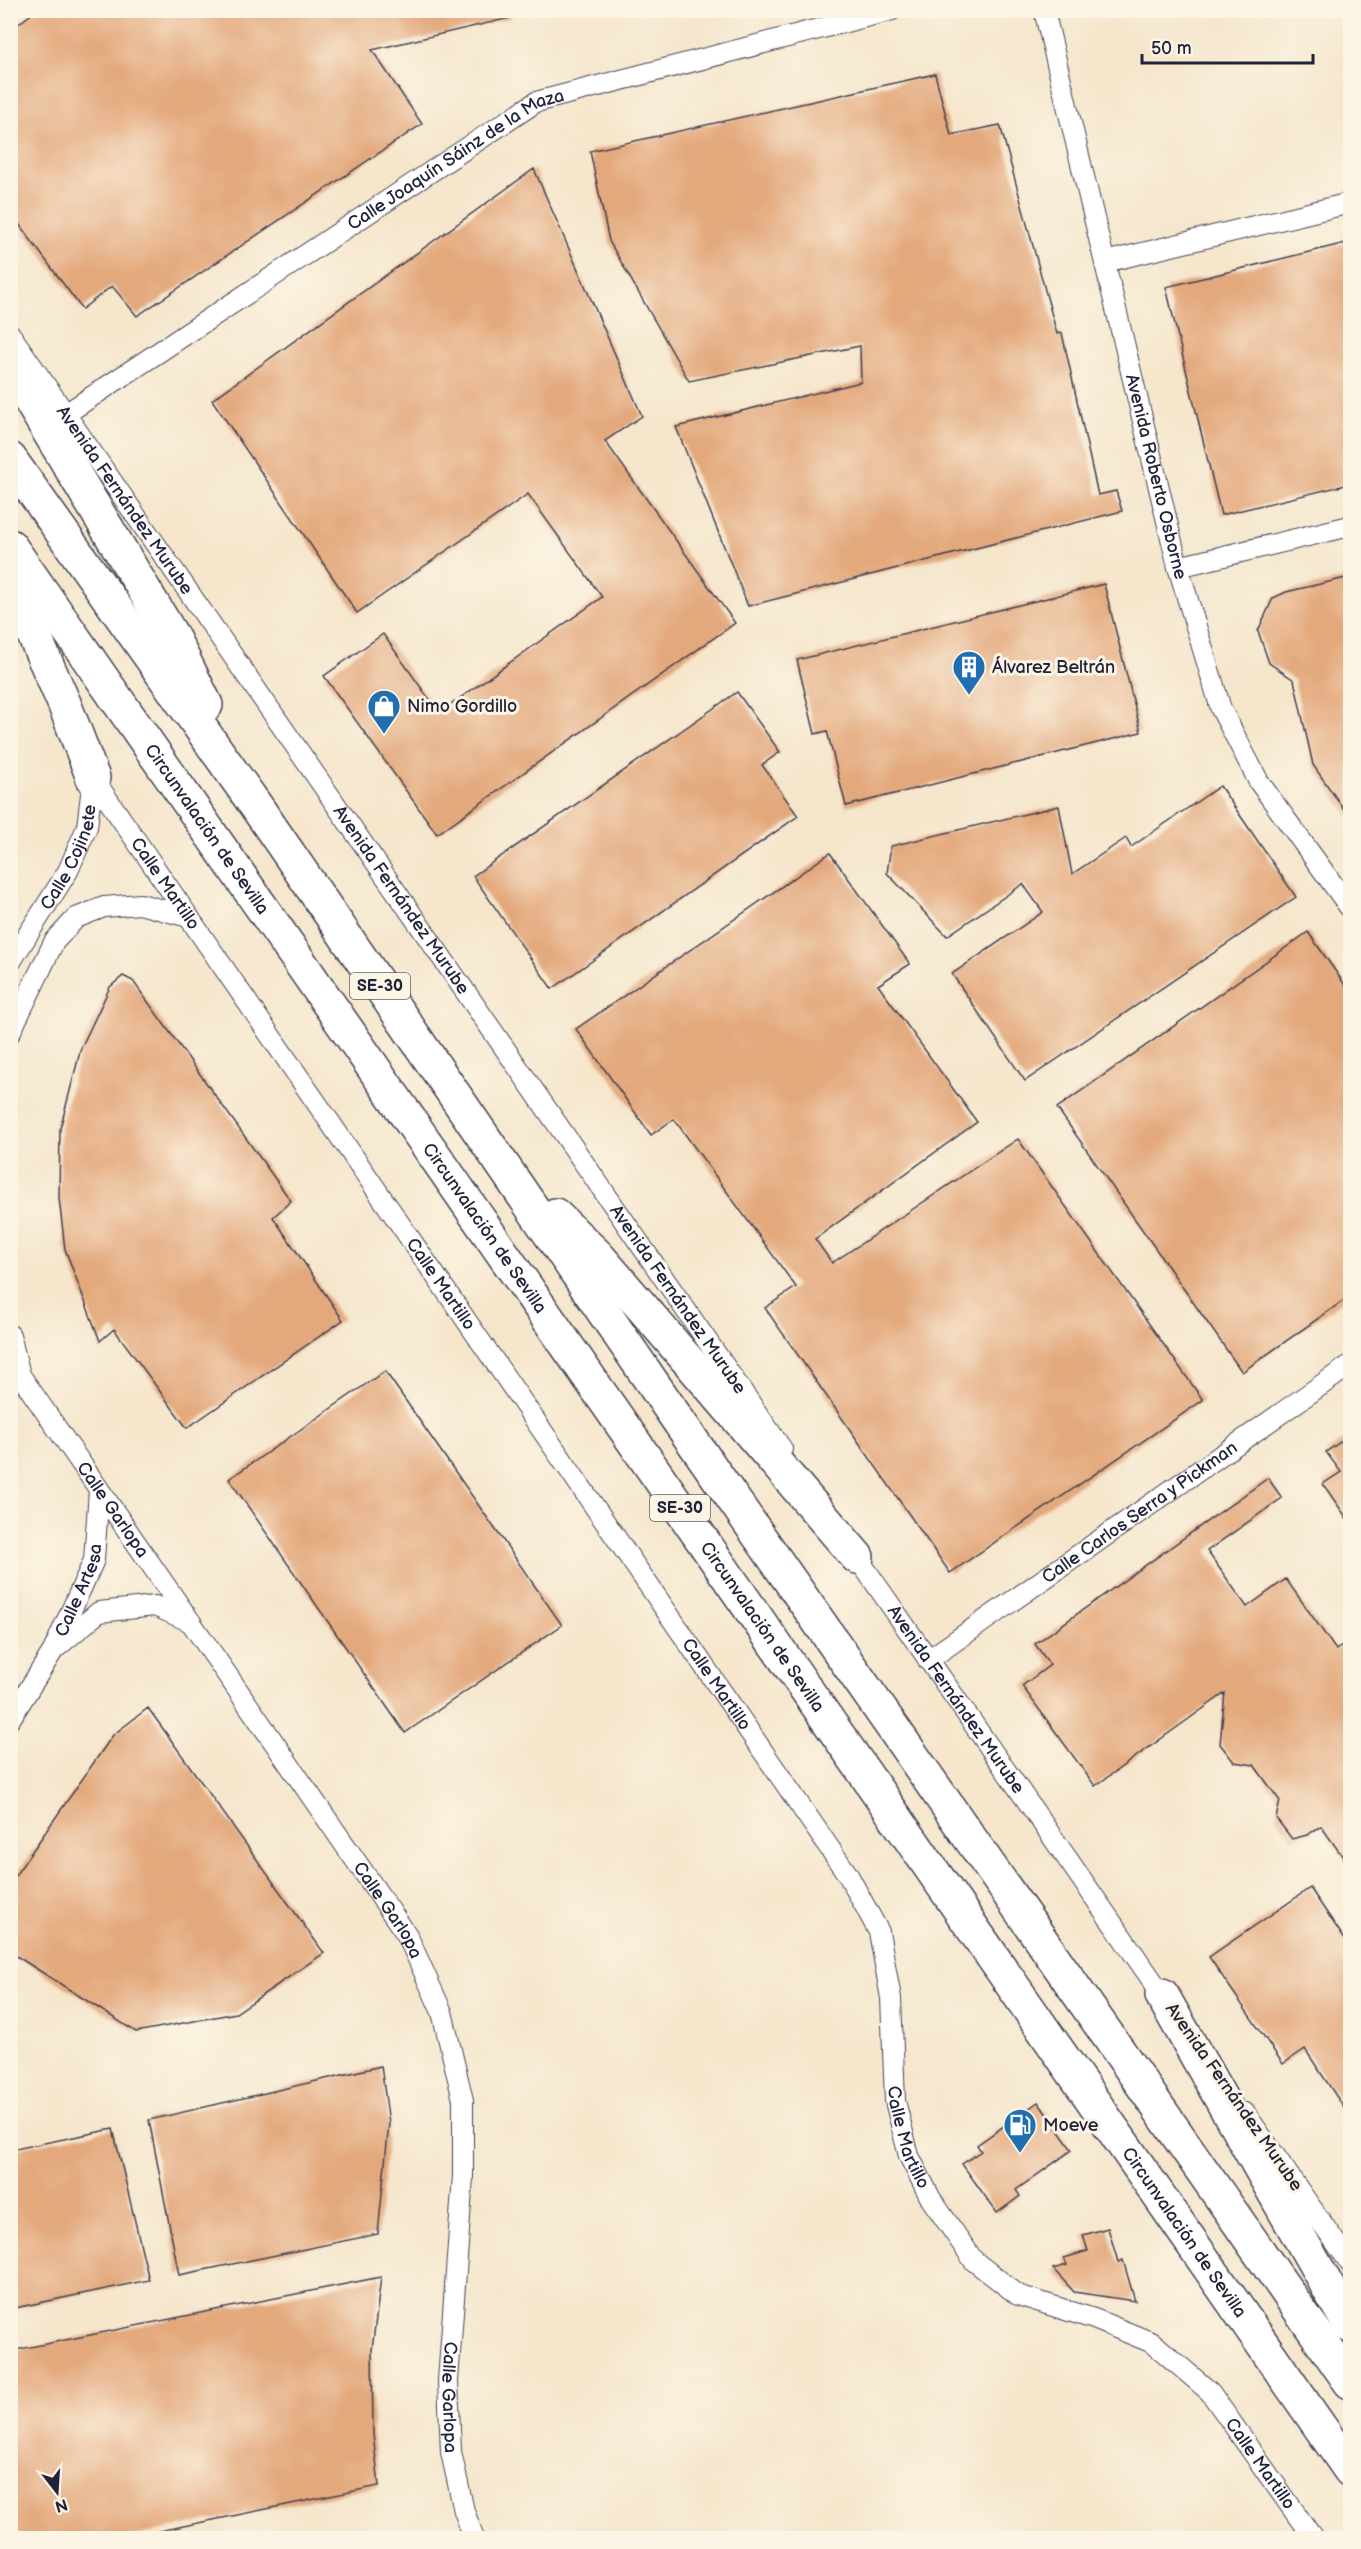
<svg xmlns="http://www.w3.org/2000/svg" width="1361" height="2549" font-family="'Balsamiq Sans',sans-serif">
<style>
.building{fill:#e3a87c}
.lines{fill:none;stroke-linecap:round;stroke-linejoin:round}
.street-casing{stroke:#423f51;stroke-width:22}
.highway-casing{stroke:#423f51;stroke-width:36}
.street{stroke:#fff;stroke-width:20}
.highway{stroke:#fff;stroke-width:33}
.labels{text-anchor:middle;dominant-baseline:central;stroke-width:6;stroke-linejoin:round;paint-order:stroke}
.shield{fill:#fcf5e5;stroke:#63616e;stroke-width:1.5}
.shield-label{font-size:16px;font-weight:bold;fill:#22223b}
.street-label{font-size:18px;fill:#22223b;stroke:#fcf5e5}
.poi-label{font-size:18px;fill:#22223b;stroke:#fcf5e5;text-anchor:start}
</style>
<rect width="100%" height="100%" fill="#fcf5e5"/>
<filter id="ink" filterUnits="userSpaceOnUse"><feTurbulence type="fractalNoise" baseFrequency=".0167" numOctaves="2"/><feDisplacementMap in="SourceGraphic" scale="12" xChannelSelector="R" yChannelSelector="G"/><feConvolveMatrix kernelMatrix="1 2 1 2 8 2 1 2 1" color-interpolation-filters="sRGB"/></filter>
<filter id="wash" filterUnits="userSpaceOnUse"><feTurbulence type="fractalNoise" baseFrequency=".008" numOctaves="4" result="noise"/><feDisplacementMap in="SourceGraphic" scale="24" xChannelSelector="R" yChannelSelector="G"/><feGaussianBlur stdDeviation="1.35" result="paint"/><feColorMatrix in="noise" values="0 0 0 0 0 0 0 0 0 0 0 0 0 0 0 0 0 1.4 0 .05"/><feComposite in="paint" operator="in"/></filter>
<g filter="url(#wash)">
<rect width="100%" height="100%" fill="#f5e6cc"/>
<g id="blocks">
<path class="building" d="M37 10H509L510 18 372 50 422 124 137 316 112 286 82 309 10 212V30Z
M935 74 951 135 1000 125 1057 334 1062 333 1098 495 1116 491 1122 511 748 606 676 427 861 382 860 346 689 381 609 241 590 151Z
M534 169 642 416 605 441 735 623 437 834 324 676 383 634 439 713 602 597 528 494 357 613 212 400Z
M1350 242V484L1221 515 1166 287Z
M1350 577V818L1313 765 1294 680 1269 663 1258 631 1273 598 1286 592Z
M1104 584 1141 732 846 806 827 731 815 734 797 660Z
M737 692 780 752 762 765 798 816 552 989 473 876Z
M1220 786 1296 897 1025 1081 952 974 1043 912 1023 884 947 936 887 873 891 846 1059 806 1072 874 1126 838 1131 847Z
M830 853 910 964 878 985 977 1122 815 1239 832 1263 1018 1139 1203 1400 950 1573 765 1308 796 1287 674 1119 651 1135 576 1029Z
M1308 932 1350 992V1296L1242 1372 1057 1108Z
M123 976 133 981 291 1201 273 1217 343 1320 187 1428 114 1329 100 1341 65 1249 59 1198 60 1129 81 1048 110 987Z
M385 1371 562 1625 405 1733 229 1479Z
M1350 1435V1523L1323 1484 1341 1472 1326 1452Z
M1268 1478 1282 1498 1207 1551 1247 1607 1286 1579 1336 1650 1350 1640V1867L1321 1826 1307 1835 1292 1839 1276 1818 1280 1801 1254 1765 1234 1762 1220 1744 1225 1693 1095 1786 1022 1686 1050 1665 1035 1644Z
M148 1708 324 1953 236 2013 136 2032 10 1952V1883L113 1735Z
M1310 1888 1350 1947V2117L1305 2049 1283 2064 1209 1957Z
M381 2066 389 2123 378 2234 179 2275 149 2120Z
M1038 2102 1072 2150 1016 2190 1020 2196 997 2213 962 2164 981 2151 977 2145Z
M113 2129 149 2280 10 2309V2150Z
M1108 2228 1118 2262 1123 2260 1135 2301 1074 2292 1053 2269 1067 2265 1064 2258 1088 2251 1083 2235Z
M381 2277 372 2350 373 2434 379 2486 125 2538H10V2351Z"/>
</g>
</g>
<g filter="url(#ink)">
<use href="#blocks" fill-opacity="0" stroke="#423f51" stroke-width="1.5"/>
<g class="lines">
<g class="street-casing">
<g id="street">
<path id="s1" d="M1044 10 1178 567 1221 709 1259 782 1350 908"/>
<path d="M1105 262 1350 203"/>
<path id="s2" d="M10 334 782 1449"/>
<path id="s3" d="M67 413 536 102 892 10"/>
<path d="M1178 567 1350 526"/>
<path id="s4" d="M93 778 848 1875 879 1932 891 1998 895 2101 909 2156 931 2199 974 2261 1018 2295 1094 2319 1153 2343 1210 2392 1313 2538"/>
<path id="s5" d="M10 963 68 871 87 827 93 778"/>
<path d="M10 1033 54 942 76 918 104 907 140 904 189 917"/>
<path d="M10 1335 20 1375"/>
<path id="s6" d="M10 1366 20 1375 407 1935 442 2012 463 2100V2176L448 2381 451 2452 464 2511 474 2538"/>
<path id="s7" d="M852 1550 1168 2003"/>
<path d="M57 1647 99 1612 155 1606 191 1622"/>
<path id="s8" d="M928 1660 1350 1365"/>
<path id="s9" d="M10 1719 53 1651 94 1560 99 1490"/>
<path d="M1245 2113 1350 2263"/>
</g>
</g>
<g class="highway-casing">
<g id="highway">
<path d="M10 367 172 636 206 705"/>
<path d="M10 459 256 806 682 1426 1350 2382"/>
<path id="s10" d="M10 546 1350 2470"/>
<path d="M10 581 64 703 93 778"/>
<path d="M555 1215 598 1256 857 1557"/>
<path d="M1162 1995 1350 2326"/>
</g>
</g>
<use href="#street" class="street"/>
<use href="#highway" class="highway"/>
</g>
</g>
<defs>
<g id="building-pin" transform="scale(1.725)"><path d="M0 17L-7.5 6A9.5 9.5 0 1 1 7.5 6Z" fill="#1f6fb2" stroke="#fcf5e5"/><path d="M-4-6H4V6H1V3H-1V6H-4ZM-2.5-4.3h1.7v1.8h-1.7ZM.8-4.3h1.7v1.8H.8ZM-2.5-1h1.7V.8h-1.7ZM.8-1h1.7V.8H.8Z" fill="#fff"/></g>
<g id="shop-pin" transform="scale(1.725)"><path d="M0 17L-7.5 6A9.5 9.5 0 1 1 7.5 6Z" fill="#1f6fb2" stroke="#fcf5e5"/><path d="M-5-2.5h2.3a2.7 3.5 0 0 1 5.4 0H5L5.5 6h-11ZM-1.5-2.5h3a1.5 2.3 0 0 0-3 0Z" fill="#fff"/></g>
<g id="fuel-pin" transform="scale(1.725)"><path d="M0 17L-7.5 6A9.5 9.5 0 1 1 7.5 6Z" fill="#1f6fb2" stroke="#fcf5e5"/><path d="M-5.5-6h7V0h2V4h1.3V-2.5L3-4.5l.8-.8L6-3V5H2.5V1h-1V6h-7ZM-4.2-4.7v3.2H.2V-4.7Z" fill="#fff"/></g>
</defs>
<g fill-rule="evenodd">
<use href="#building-pin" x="969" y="667"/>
<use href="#shop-pin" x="384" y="706"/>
<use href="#fuel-pin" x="1020" y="2125"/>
</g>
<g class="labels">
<g class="shield">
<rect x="350" y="973" width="60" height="26" rx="4.5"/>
<rect x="650" y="1495" width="60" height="26" rx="4.5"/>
</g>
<g class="shield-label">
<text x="380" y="986">SE-30</text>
<text x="680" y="1508">SE-30</text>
</g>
<g class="street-label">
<text stroke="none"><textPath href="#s3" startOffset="465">Calle Joaquín Sáinz de la Maza</textPath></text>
<text stroke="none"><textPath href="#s1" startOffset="480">Avenida Roberto Osborne</textPath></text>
<text stroke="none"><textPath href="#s2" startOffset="202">Avenida Fernández Murube</textPath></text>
<text stroke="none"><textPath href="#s10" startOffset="345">Circunvalación de Sevilla</textPath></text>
<text stroke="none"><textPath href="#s5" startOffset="122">Calle Cojinete</textPath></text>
<text stroke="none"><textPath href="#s4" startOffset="128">Calle Martillo</textPath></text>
<text stroke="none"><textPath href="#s2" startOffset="688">Avenida Fernández Murube</textPath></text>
<text stroke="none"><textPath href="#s10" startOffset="831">Circunvalación de Sevilla</textPath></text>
<text stroke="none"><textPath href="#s4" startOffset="614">Calle Martillo</textPath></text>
<text stroke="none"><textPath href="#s2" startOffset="1174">Avenida Fernández Murube</textPath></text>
<text stroke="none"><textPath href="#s6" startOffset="177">Calle Garlopa</textPath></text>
<text stroke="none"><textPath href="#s8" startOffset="258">Calle Carlos Serra y Pickman</textPath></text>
<text stroke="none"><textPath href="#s9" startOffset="147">Calle Artesa</textPath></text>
<text stroke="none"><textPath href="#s10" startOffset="1317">Circunvalación de Sevilla</textPath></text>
<text stroke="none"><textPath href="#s4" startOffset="1100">Calle Martillo</textPath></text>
<text stroke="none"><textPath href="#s7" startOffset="182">Avenida Fernández Murube</textPath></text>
<text stroke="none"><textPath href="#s6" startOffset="663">Calle Garlopa</textPath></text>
<text transform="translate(1234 2097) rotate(55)">Avenida Fernández Murube</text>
<text stroke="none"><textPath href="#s4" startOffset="1605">Calle Martillo</textPath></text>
<text stroke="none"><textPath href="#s10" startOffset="2055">Circunvalación de Sevilla</textPath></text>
<text stroke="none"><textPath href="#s6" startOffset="1167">Calle Garlopa</textPath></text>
<text stroke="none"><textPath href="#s4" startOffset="2109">Calle Martillo</textPath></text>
</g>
<g class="poi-label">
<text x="992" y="667">Álvarez Beltrán</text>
<text x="407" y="706">Nimo Gordillo</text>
<text x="1043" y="2125">Moeve</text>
</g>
</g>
<rect width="1361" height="2549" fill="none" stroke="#fcf5e5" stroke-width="36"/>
<g transform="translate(57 2492) rotate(163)" stroke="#fcf5e5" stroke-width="4.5" paint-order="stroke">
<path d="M0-4.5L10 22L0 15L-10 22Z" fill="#22223b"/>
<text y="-9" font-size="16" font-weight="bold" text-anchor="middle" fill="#22223b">N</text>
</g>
<path d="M1142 54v9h171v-9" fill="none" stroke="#22223b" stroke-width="3"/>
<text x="1151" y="54" font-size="18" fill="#22223b" stroke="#fcf5e5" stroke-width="4.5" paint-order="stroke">50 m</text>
</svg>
